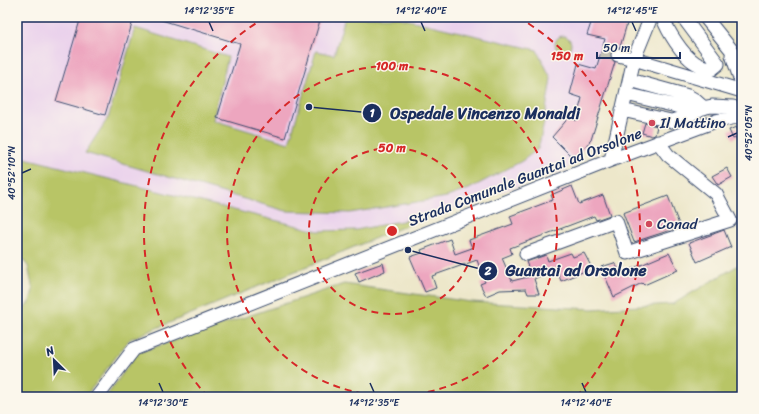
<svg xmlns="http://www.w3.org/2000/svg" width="759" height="414" font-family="Sriracha,sans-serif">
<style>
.built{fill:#ead1ec}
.green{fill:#b8c566;stroke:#6a7a62}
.building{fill:#eda6bf}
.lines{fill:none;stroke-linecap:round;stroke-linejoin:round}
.minor-tunnel{stroke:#c3c2b4;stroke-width:13;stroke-dasharray:13 6;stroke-linecap:butt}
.minor-casing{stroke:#3a4b6e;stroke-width:15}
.minor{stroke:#fff;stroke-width:13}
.ticks{fill:none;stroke:#1b2f5e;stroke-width:1.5}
.ring{fill:none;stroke:#d62828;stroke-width:2;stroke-dasharray:7 5}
.poi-dot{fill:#d1495b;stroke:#fbf7ec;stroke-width:1.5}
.labels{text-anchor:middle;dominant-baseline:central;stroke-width:3;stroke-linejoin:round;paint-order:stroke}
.poi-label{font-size:15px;fill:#1b2f5e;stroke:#fbf7ec;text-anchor:start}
.street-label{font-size:15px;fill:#1b2f5e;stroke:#fbf7ec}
.centre{fill:#d62828;stroke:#fbf7ec;stroke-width:2}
.ring-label{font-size:12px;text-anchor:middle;font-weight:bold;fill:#d62828;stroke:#fbf7ec;stroke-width:3;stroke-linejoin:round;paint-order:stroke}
.leader{fill:none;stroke:#1b2f5e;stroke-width:1.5}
.callout-dot{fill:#1b2f5e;stroke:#fbf7ec;stroke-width:1.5}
.mark-label{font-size:12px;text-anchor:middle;font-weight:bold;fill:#fff}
.callout-label{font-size:16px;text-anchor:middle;font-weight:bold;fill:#1b2f5e;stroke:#fbf7ec;stroke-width:3;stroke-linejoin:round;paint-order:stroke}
.neatline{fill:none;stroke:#1b2f5e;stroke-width:1.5}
.ticks-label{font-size:10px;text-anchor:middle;fill:#1b2f5e}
</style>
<rect width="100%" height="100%" fill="#fbf7ec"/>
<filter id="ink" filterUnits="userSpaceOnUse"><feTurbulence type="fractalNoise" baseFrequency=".025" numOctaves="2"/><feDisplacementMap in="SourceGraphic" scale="8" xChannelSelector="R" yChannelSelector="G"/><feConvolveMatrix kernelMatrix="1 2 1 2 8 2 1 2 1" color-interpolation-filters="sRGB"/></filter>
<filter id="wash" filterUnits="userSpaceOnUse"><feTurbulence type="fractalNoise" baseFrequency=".012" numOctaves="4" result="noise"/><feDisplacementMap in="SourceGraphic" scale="16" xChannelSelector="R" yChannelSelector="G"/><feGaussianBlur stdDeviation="0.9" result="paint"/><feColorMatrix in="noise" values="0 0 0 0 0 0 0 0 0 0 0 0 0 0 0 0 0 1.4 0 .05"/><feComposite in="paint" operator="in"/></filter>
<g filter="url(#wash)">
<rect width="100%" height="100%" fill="#ede7ca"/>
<path class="built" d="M17 17H628L612 73 591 140 566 170 432 215 356 230 318 231 17 156Z"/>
<path class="green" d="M345 17H396L537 50 551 78 544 123 538 149 522 161 469 189 447 197 350 213 286 211 85 153 108 118 135 28 228 57 213 120 289 143 316 51 334 55Z
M555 44a8 8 0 1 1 16 0a8 8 0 1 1-16 0Z
M17 156 318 231 356 230 432 215 130 339 85 397H17V319L30 301 33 290 28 266 19 255H17Z
M742 263V397H106L137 353 344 284 471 302 592 309 673 304Z"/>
<g id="blocks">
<path class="building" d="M81 17H134L105 115 56 101Z
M158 17H321L285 138 217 118 240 44 158 19Z
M593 17H629L620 47H615L610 53V58L615 62 591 140 574 159 552 137 571 115 576 121 582 98 570 94 578 64 596 69 605 39 587 35Z
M645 123 657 126 655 135 652 136 642 133Z
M736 127 741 135 733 139 729 130Z
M727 168 732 177 718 185 712 176Z
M572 186 579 204 603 195 610 215 596 220 594 216 510 248 512 254 502 258 512 281 532 276 526 262 546 255 548 261 571 253 573 257 584 253 592 268 561 281 556 268 534 279 539 294H528L526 289 500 290 486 296 480 284 485 282 477 260 432 276 436 288 425 292 410 257 422 253 421 250 450 239 455 254 472 248 469 240 513 224 510 216 553 200 551 195Z
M668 196 680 227 634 242 623 213Z
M724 230 731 247 697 262 689 243Z
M669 253 678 270 644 285 642 283 614 297 601 267 614 263 622 273Z
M383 263 385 271 359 282 355 273Z"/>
</g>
</g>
<g filter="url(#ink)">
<use href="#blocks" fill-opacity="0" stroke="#3a4b6e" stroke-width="1"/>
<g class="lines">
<path class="minor-tunnel" d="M601 52 618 55"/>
<g class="minor-casing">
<path id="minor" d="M661 17 663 18C668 32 682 54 694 62 699 66 706 67 712 69L718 64 683 17
M705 17 742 63
M618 55 634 59 651 17
M732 55 742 84
M630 80 688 96 695 100 704 108
M626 94 697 111
M622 110 671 121 684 118 702 108 712 106 733 107
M611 160 634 59 742 91
M526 254 616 221 627 253 730 220 716 194 668 155 658 142
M97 397 134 349 611 160 716 121 742 116"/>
</g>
<use href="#minor" class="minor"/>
</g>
</g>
<path class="ticks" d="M209 22 213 31M421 22 425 31M632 22 636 31M728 137 737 133M22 173 31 169M159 383 163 392M370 383 374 392M582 383 586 392"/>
<g class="ring">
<circle cx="392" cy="231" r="83"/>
<circle cx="392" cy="231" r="165"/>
<path d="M208 397A248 248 0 0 1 266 17M518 17A248 248 0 0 1 576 397"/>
</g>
<g class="poi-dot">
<circle cx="652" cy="123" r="4"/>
<circle cx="649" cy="224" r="4"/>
</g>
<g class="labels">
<g class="poi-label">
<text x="660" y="123">Il Mattino</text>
<text x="657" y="224">Conad</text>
</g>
<g class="street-label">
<text transform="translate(525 177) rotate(-21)">Strada Comunale Guantai ad Orsolone</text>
</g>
</g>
<circle cx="392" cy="231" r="6" class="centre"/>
<g class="ring-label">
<text x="567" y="60">150 m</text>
<text x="392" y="70">100 m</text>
<text x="392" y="152">50 m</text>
</g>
<path class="leader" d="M309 107L372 113M408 250L488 271"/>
<g class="callout-dot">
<circle cx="309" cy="107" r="4"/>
<circle cx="408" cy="250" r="4"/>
<circle cx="372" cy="113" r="10"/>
<circle cx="488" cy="271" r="10"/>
</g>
<g class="mark-label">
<text x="372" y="117">1</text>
<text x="488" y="275">2</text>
</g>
<g class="callout-label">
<text x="485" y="119">Ospedale Vincenzo Monaldi</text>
<text x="576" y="276">Guantai ad Orsolone</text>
</g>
<rect width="759" height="414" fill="none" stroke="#fbf7ec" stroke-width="44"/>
<g transform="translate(54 360) rotate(336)" stroke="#fbf7ec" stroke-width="3" paint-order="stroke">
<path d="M0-3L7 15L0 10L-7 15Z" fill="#1b2f5e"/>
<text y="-6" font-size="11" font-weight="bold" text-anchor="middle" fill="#1b2f5e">N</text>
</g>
<path d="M597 52v6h83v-6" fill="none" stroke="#1b2f5e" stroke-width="2"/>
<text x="603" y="52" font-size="12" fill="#1b2f5e" stroke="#fbf7ec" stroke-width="3" paint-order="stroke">50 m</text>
<rect x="22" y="22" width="715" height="370" class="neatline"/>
<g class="ticks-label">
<text x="209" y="14">14°12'35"E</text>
<text x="421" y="14">14°12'40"E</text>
<text x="632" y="14">14°12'45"E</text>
<text transform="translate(748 133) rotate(-90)" y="4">40°52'05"N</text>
<text transform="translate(11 173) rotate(-90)" y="4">40°52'10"N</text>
<text x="163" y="406">14°12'30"E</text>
<text x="374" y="406">14°12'35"E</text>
<text x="586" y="406">14°12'40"E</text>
</g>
</svg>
